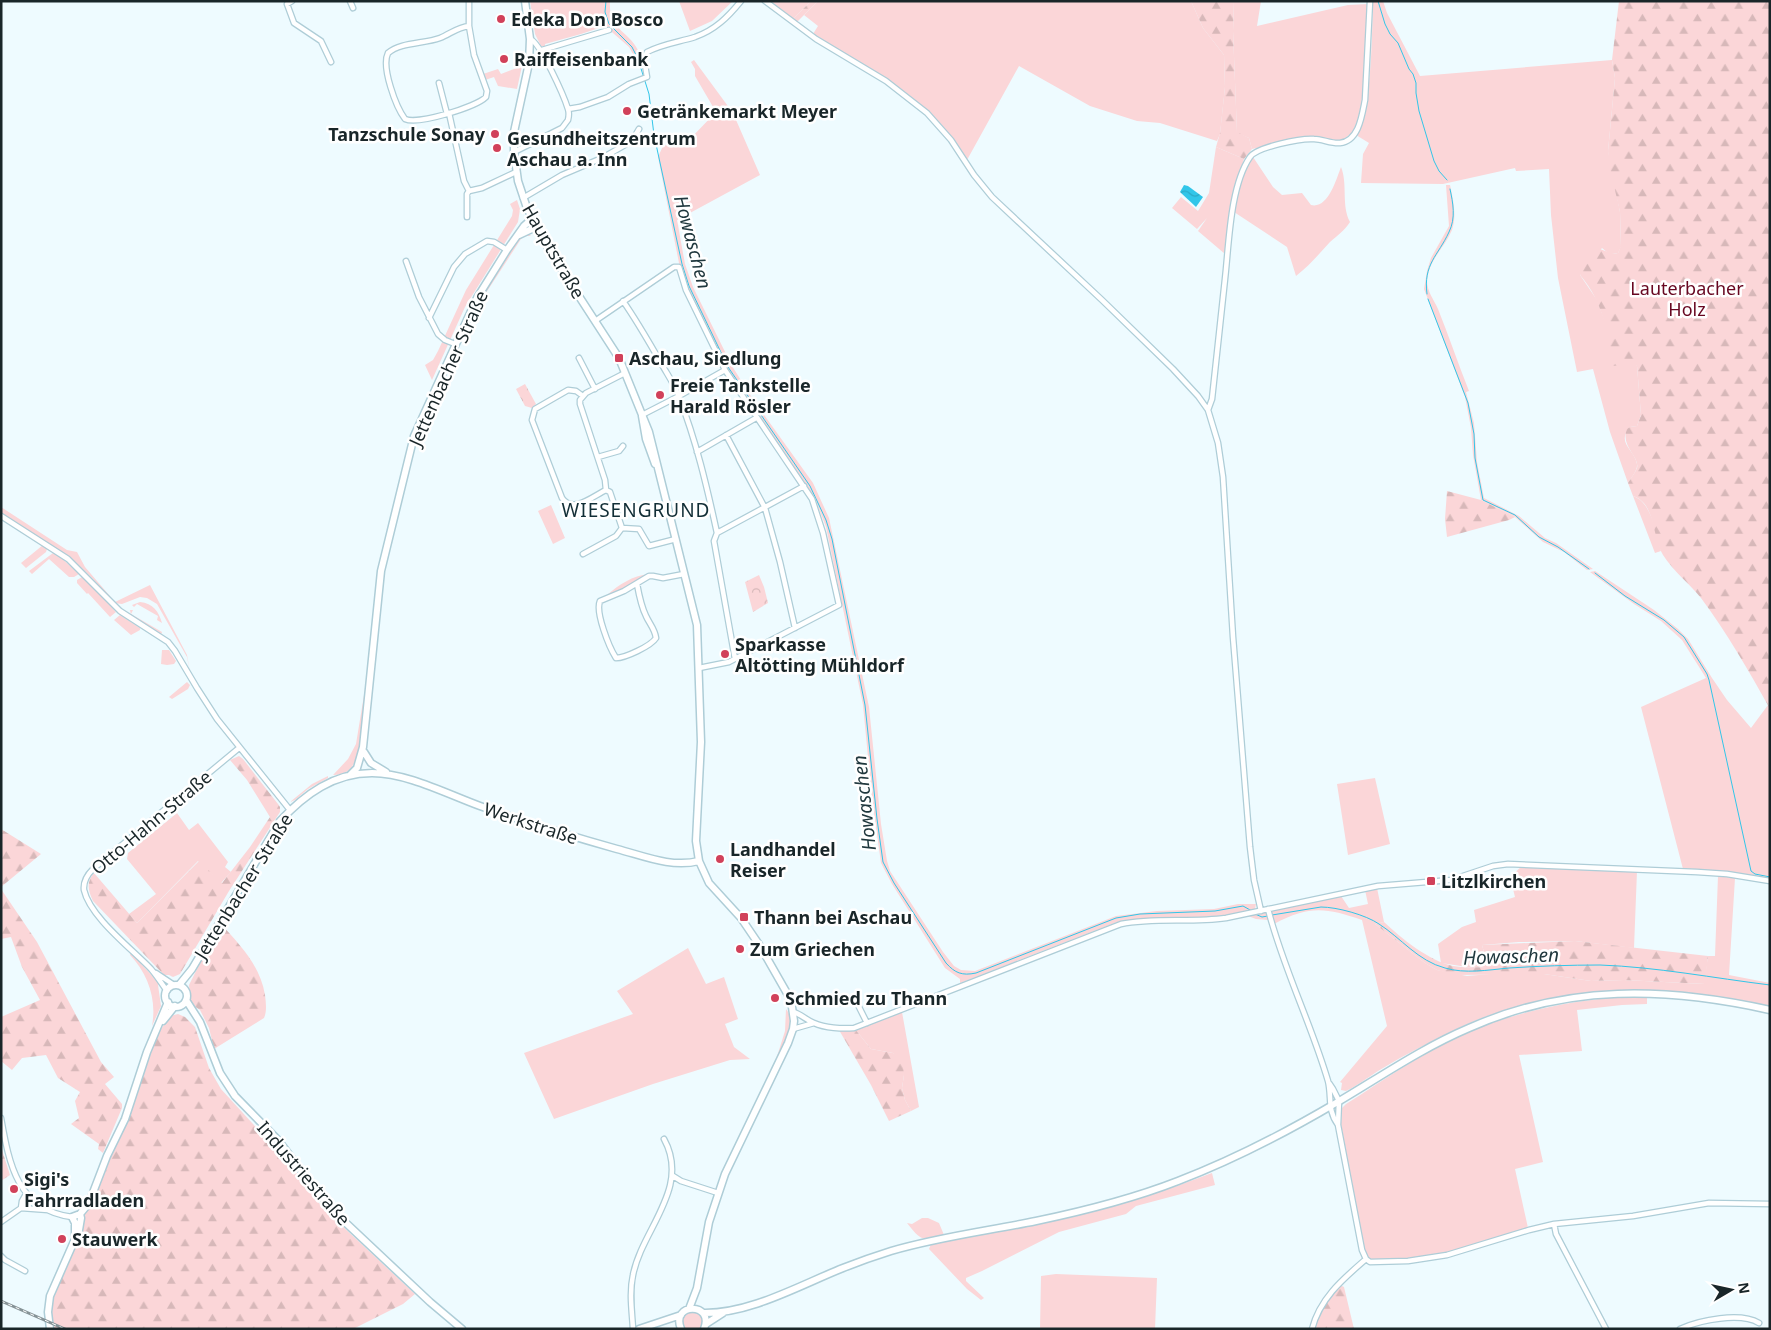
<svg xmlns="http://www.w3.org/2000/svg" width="1771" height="1330" font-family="'Noto Sans',sans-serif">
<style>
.green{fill:#fbd6d8}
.forest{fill:url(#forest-firs)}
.park{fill:url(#park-crowns)}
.water{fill:url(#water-waves)}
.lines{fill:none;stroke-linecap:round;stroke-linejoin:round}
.stream{stroke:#31c6e9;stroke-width:1}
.street-casing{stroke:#aecdd7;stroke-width:7}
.secondary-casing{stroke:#aecdd7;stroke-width:9}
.street{stroke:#fff;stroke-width:4.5}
.secondary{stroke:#fff;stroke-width:6}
.rail-casing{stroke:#869397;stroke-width:3}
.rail{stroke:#fff;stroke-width:1;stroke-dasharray:4;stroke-linecap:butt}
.poi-dot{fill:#d1415a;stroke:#fff;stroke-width:2}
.labels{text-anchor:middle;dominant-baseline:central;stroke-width:5;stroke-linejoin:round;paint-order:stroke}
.poi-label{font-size:18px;font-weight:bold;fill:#192629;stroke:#fff;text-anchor:start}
.street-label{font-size:18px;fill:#192629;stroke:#fff}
.park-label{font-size:18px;fill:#670721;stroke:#fff}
.water-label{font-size:19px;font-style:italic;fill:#20383e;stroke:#fff}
.neighbourhood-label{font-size:19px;letter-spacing:1px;fill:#122e36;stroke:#fff}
</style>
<defs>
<pattern id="forest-firs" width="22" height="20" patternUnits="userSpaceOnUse" patternTransform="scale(1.25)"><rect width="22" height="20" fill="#fbd6d8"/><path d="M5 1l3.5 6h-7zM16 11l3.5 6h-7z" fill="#d7b8b9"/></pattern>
<pattern id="park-crowns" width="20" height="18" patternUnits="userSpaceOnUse" patternTransform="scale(1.25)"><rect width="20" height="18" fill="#fbd6d8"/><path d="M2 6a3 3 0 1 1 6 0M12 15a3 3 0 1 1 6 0" fill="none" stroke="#d7b8b9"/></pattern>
<pattern id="water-waves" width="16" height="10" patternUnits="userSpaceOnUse" patternTransform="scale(1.25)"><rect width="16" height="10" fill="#31c6e9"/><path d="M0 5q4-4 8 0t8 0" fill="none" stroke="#2baac8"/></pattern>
</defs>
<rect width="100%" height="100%" fill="#eefbff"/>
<path class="green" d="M530 1H610C608 31 630 30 640 54L634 56 629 47 605 26 581 34 545 44V47L541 46 535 34Z
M679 1H733L712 21 690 31Z
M769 1H811L792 20Z
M818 1H1191L1203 28 1224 55 1225 87 1220 134 1217 141 1160 123 1137 121 1090 106 1019 66 967 160C959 148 950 134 940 123 904 85 857 61 813 34L818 26 804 15Z
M1234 1H1261L1257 26 1348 5 1369 4 1365 72 1360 115 1352 133 1341 141 1309 137 1252 149 1249 138 1237 133 1233 31Z
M1373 1H1383L1387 13 1420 76 1612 60 1615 78 1608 151 1620 212 1621 247 1618 253H1608L1602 248 1580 275 1597 300 1604 319 1637 366 1641 415 1637 426 1630 427C1616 443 1634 449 1637 464 1638 470 1631 478 1628 483L1610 432 1593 369 1577 372 1558 278 1551 215 1549 169 1516 171 1515 168 1443 184 1361 183 1363 154 1369 143 1356 135C1372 114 1372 30 1373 1Z
M694 60 733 113 760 175 677 220 685 264 693 287 732 366 754 401 813 483 829 518 869 707 881 824 887 861 890 871 943 952 954 966 961 970 975 971 1116 916 1157 911 1214 909 1238 904H1256L1255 909C1215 926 1159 913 1117 922L960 983V979L945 968 892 884 881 863 872 799 863 705 826 527 816 501 806 484 727 368 687 287 679 263 658 157 663 146 689 140 716 112 695 76V69L691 62Z
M522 66 517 89 498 86 494 77 485 80 483 74 498 69 501 74Z
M1216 147 1244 159 1233 195 1225 254 1198 231 1207 218 1197 229 1172 208 1181 197 1198 211 1209 193Z
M1253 157 1273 187 1282 195 1302 193 1311 205C1328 209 1336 180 1341 167 1348 184 1341 205 1350 222 1344 231 1338 235 1330 242 1319 254 1309 266 1296 276L1287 247 1234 212 1242 178Z
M1446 185H1450C1453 199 1457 215 1452 230 1445 247 1428 261 1427 281 1427 291 1434 300 1438 309 1449 336 1458 364 1469 391L1466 392 1474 423 1477 462 1484 498 1519 516 1545 538 1556 543 1593 569 1587 570 1564 552 1543 542 1515 517 1481 500 1473 455 1471 428 1465 397 1424 289 1427 271 1431 258 1449 226Z
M517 200 520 209 518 222 465 307 432 380 425 365 433 360 438 351 466 290 512 216 513 210 510 204Z
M527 233 531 236H525L521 239 482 299 472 317 430 409 418 442 415 443 426 415 483 293 519 239Z
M1633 496C1652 502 1656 534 1661 551L1655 553Z
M551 505 565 538 553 544 538 511Z
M1 507 67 550 77 552 85 567 115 602 150 585 187 655 190 672 187 657 157 604 147 598 140 597 122 604 114 603 93 579 70 557 1 513Z
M43 545 47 549 46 552 26 568 21 563Z
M53 553H56L79 574 74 577H69L49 559 32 574 29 571Z
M1595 571 1654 610 1678 629 1688 639 1712 678 1727 700 1751 728 1768 705 1770 709V879L1718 872 1683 869 1641 707 1706 678 1682 640 1661 621 1634 604 1590 572Z
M649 574 630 586 607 595C620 584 632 576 649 574Z
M82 577H84L116 612 110 617 88 593 87 594 77 583V580Z
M140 602C153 603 159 612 162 623L157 620 158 616 137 604 134 607 132 605Z
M130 610H133L131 614 162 632 161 635 134 618 131 615Z
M120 615 140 628V630L131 635 114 620Z
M371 638 360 746C356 762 352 775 333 775L348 759 356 744 365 689Z
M162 650H169L176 661 174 664 167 665 161 664Z
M187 682 190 685 188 689 172 699 169 697Z
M328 776V778L308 789 295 800 290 802 312 784Z
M1375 778 1390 844 1348 855 1337 784Z
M177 813 189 830 198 823 228 862 225 867 231 872 221 883 198 861 137 923 129 914 156 894 127 859 128 853Z
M1522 866 1637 871 1634 948 1575 941 1519 942 1482 945 1488 967H1467L1441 963 1438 944 1462 927 1476 922 1474 910 1515 897 1510 877Z
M1718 876 1735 878 1729 975 1770 983V1007C1687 987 1609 983 1526 1005 1505 1010 1484 1016 1465 1025 1435 1039 1406 1054 1378 1071 1367 1078 1357 1086 1346 1091L1341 1090 1342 1083 1340 1082 1387 1026 1362 920C1326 908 1310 905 1274 924L1272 918 1268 920 1256 919 1248 916 1341 896 1349 908 1368 904 1365 890 1377 888 1384 922 1375 924 1425 963 1437 970 1467 976 1491 974H1544L1591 981 1624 980 1704 984 1708 956H1715Z
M688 948 706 984 724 977 738 1019 725 1024 734 1047 750 1059 730 1060 653 1084 554 1119 524 1053 633 1014 617 991Z
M131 953 159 983 158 985 161 1006 152 1026C157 999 148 974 130 955Z
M1633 996 1647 997V1004L1622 1005 1577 1010 1582 1051 1519 1055 1543 1162 1515 1169 1528 1228 1448 1253 1408 1259 1371 1260 1367 1258 1364 1249 1341 1124 1342 1108 1346 1104C1381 1082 1416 1057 1453 1039 1510 1012 1570 1000 1633 996Z
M786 1009C798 1024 782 1048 775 1063L785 1031Z
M902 1012 919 1107 911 1111 905 1100 902 1088 904 1075 893 1053 871 1049 855 1029Z
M1212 1173 1215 1185 1136 1206 1126 1214 1059 1232 982 1271 966 1278V1281L984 1298 981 1300 967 1289 929 1249 931 1244 1074 1216 1177 1186Z
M922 1218H928L939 1223 944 1235C921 1240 922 1242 907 1223L912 1224Z
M1056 1274 1157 1278 1155 1329H1040L1041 1276Z
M695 1311 700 1314 703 1319 701 1329H685L683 1325V1317L690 1312Z"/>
<path class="forest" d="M811 1H818L796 23 792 20Z
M1191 1H1234L1233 31 1237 132 1249 138 1252 149 1244 159 1216 147 1220 133 1225 87 1224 55 1203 28Z
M1619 1H1770V709C1749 671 1727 633 1701 598 1689 583 1673 571 1663 555 1652 538 1656 503 1633 496L1628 483C1631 478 1635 473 1637 468 1640 457 1620 446 1627 429L1630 427 1637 426 1641 415 1637 366 1634 364 1613 366C1606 330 1604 303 1580 275L1588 251 1593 247C1602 248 1609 255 1618 253L1621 246 1620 212 1609 164 1608 151 1615 78 1612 60Z
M1447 491 1481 500 1515 517 1509 520 1447 537 1445 519Z
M239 756 243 759 278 804 280 807V812L229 891 180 974 173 977 169 975H164L93 901C88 891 86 882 94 873L137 923 199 861 222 883 250 847 270 817 247 780 230 760Z
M1 829 41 854 1 887Z
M1 889 37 942 101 1062 114 1077 105 1084 122 1104V1108L103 1153 98 1149 99 1144 71 1124 79 1118 75 1101 80 1092 58 1078 46 1055 22 1058 12 1070 1 1061V1017L40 1000 22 967 11 937 1 939Z
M1384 922C1401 938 1429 961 1453 966 1464 968 1477 967 1488 967L1482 945 1575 941 1708 956 1705 984 1624 980 1591 981 1544 974 1454 975 1437 970 1425 963 1375 924Z
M220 923C240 945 260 965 265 995 266 1003 267 1011 264 1018L214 1049 209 1028 200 1010 194 1006 190 1001 189 985Z
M178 1014 185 1017 195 1027 209 1068 221 1089 288 1162 323 1208 415 1294 403 1304 353 1329H51L50 1303 84 1214 91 1204 157 1035 170 1016Z
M855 1029 871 1049 893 1053 903 1064 904 1075 902 1088 905 1100 911 1111 889 1121 871 1085 839 1030Z
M1 1147 10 1175 1 1181Z
M1340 1285 1344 1287 1354 1329H1314C1320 1311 1327 1299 1340 1285Z"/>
<path class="park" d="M525 384 536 404 532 408 525 406 516 389Z
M759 575 764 587 768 603 753 612 745 582Z"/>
<path class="water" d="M1184 185 1188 186 1203 197 1196 207 1180 192Z"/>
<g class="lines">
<path class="stream" d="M606 1 605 12 609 24 632 47 638 59 649 94 654 135 682 264 689 286 728 367 810 486 826 520 832 539 865 705 877 819 883 862 894 883 946 963C955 973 962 976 976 973L1116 918 1140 914 1215 911 1243 906 1252 911
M1378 1 1385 24 1390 34 1398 43 1409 69 1413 74 1416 83V93L1419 111 1434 161 1439 171 1447 180
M1427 294C1423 264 1438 256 1449 232 1456 218 1453 203 1450 189
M1428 299 1468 403 1474 434 1475 458 1483 500 1515 515 1539 537 1558 547 1589 569
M1595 573 1625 596 1664 620 1684 637 1707 674 1709 680 1751 871 1755 874 1770 877
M1255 914 1262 917 1268 916
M1272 915 1321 907C1337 907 1366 915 1379 924 1401 938 1418 961 1445 968 1465 974 1488 970 1509 968 1539 966 1570 965 1600 965 1657 967 1713 978 1770 985"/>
<g class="street-casing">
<path id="street" d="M292 1 287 4 294 23 321 41 331 62
M350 1 353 8
M765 1 816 39 886 81 927 113 951 140 974 175 992 197 1102 300 1173 369 1198 396 1208 410 1218 443 1223 477 1233 637 1250 847 1254 880 1261 911
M469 26 474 55 487 91 486 97C476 107 418 125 405 119 396 107 381 67 388 53 401 42 424 44 440 38 450 34 458 27 469 26Z
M469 26V1
M542 50 609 30
M439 83 447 114
M568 109 580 107 608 97 629 84 647 77 644 59 647 52C662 44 679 42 695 37 715 30 728 17 741 1
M449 113 464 181 469 191 482 188 516 172
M514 152 562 128 568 120C569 116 569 112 568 109 564 96 540 42 530 39
M523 198 562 175 602 158 632 141 639 129
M467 217V194L469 191
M406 261 419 297 438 334 445 340 455 344
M623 301C637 321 649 342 661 363 667 374 675 385 679 397 696 440 707 487 717 533L714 541 735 659
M429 318 454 267 465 254 487 241 494 242 507 250
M595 321 674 267H679L686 290 725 370 812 499 823 533 839 605 729 662 699 668
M579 358 595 389
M583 396 576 391 568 390 535 409 532 420 562 498C573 514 593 496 606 490
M1208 410 1212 399C1216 359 1221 319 1225 279 1229 244 1230 186 1250 157 1257 147 1301 138 1314 139 1322 139 1332 144 1340 143 1359 141 1362 115 1365 100L1370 1
M642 415 679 396 725 370
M726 435 765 508 780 562 795 628
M697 452 756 418
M598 457 619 451 623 446
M1 516 68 559 120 611 168 642 175 651 197 688 217 719 290 810
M622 528 639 529 649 546 676 539
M717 533 804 486
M583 554 616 536 622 528 610 492 606 490 605 480 580 404V400L586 393 625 373
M637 584C639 595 641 606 646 616 649 623 655 629 656 638 651 646 625 658 616 658 609 647 595 612 600 601L624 591 649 576H653L663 578 684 574
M1268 909C1283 968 1311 1023 1328 1081 1332 1097 1327 1110 1338 1125
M156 973 174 985
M167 991C162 984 157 976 151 969 132 949 90 917 84 890 83 881 87 875 93 869L239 748
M823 999C833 1003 843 1006 851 998L856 1001 867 1023
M793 1012C801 1014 806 1020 814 1023 825 1028 842 1029 854 1028L1121 924C1155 917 1191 923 1226 918L1378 886 1451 880 1493 866 1508 864 1697 872 1727 874 1770 881
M793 1029 814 1023
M1329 1083 1333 1089 1339 1101 1338 1125 1362 1250 1366 1259 1370 1262 1408 1261 1447 1255 1529 1230 1554 1224 1633 1216 1709 1203 1770 1204
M1 1118C9 1163 17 1210 72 1217
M673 1176 681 1181 718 1193
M21 1208 22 1201 26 1194
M1 1222 21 1208 48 1210
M1554 1224 1556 1234 1606 1329
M1 1256 5 1260 25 1271
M633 1329C632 1311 629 1293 633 1275 642 1229 691 1188 664 1139
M1312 1329C1320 1298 1343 1279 1366 1259
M1680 1329C1700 1320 1740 1312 1759 1323"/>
</g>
<g class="secondary-casing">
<path id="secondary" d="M525 1 530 39 529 63 514 132V152L518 181 527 208 549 250 619 358 649 432 697 625 701 742 696 841 699 861 709 883 741 918 760 946 788 995 792 1007 794 1021 793 1029 788 1043 725 1174 709 1222 697 1288 689 1309
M519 235 536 227
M642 416 646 439 655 464
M364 752 371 763 386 772
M350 775 357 768 363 747 381 571 414 436 477 298 507 250 524 226 532 219
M179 985 192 969 280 821C305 794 334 773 372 773 407 773 447 794 480 806 525 822 571 836 617 849 644 856 671 868 699 861
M165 996a11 11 0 1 1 22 0a11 11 0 1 1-22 0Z
M186 1000 200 1022 220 1073 235 1096 278 1140 330 1208 430 1302 462 1329
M163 1021 175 1006
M75 1236V1223L72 1217 80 1214 89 1203 107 1156 125 1119 147 1052 168 1002
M703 1313C750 1314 800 1285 843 1268 858 1262 875 1256 891 1251 938 1237 987 1231 1036 1221 1084 1211 1132 1199 1178 1181 1233 1160 1285 1133 1336 1103 1380 1077 1422 1048 1469 1028 1568 984 1666 987 1770 1010
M706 1324 723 1313
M50 1329 48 1312 50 1296 79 1230 81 1218 80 1214
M639 1329 681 1315
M681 1329C670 1302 715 1302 704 1329"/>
</g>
<use href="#street" class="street"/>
<use href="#secondary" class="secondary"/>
<g class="rail-casing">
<path id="rail" d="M1 1301 65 1329"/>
</g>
<use href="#rail" class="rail"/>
</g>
<g class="poi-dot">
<circle cx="501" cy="19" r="5"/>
<circle cx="504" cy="59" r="5"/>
<circle cx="627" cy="111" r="5"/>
<circle cx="495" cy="134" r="5"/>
<circle cx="497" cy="148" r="5"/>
<rect x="614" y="353" width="10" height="10" rx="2.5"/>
<circle cx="660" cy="395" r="5"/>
<circle cx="725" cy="654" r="5"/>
<circle cx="720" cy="859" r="5"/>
<rect x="1426" y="876" width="10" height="10" rx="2.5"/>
<rect x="739" y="912" width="10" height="10" rx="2.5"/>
<circle cx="740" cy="949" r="5"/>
<circle cx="775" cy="998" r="5"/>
<circle cx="14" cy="1189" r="5"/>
<circle cx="62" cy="1239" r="5"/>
</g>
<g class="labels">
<g class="poi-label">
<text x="511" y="19">Edeka Don Bosco</text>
<text x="514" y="59">Raiffeisenbank</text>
<text x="637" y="111">Getränkemarkt Meyer</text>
<text x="485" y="134" text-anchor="end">Tanzschule Sonay</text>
<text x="507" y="138">Gesundheitszentrum<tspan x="507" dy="21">Aschau a. Inn</tspan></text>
<text x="629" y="358">Aschau, Siedlung</text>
<text x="670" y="385">Freie Tankstelle<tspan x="670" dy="21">Harald Rösler</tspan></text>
<text x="735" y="644">Sparkasse<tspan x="735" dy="21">Altötting Mühldorf</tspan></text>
<text x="730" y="849">Landhandel<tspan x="730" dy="21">Reiser</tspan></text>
<text x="1441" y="881">Litzlkirchen</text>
<text x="754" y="917">Thann bei Aschau</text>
<text x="750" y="949">Zum Griechen</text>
<text x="785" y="998">Schmied zu Thann</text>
<text x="24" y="1179">Sigi's<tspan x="24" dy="21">Fahrradladen</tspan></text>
<text x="72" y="1239">Stauwerk</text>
</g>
<g class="street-label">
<text transform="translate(554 251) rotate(60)">Hauptstraße</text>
<text transform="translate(448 368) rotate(-66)">Jettenbacher Straße</text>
<text transform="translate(151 822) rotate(-40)">Otto-Hahn-Straße</text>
<text transform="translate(531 823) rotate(18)">Werkstraße</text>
<text transform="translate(243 886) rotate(-58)">Jettenbacher Straße</text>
<text transform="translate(304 1173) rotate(49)">Industriestraße</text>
</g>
<g class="park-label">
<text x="1687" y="288">Lauterbacher<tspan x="1687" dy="21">Holz</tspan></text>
</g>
<g class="water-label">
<text transform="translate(693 242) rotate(75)">Howaschen</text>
<text transform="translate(864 803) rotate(-96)">Howaschen</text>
<text transform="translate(1511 956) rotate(-2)">Howaschen</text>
</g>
<g class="neighbourhood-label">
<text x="636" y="510">WIESENGRUND</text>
</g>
</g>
<rect width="1771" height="1330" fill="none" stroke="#192629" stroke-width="5"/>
<g transform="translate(1731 1290) rotate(81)" stroke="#ffffff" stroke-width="4" paint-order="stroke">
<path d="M0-4L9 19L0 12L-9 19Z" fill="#192629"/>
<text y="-8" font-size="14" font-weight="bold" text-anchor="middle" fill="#192629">N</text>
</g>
</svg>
